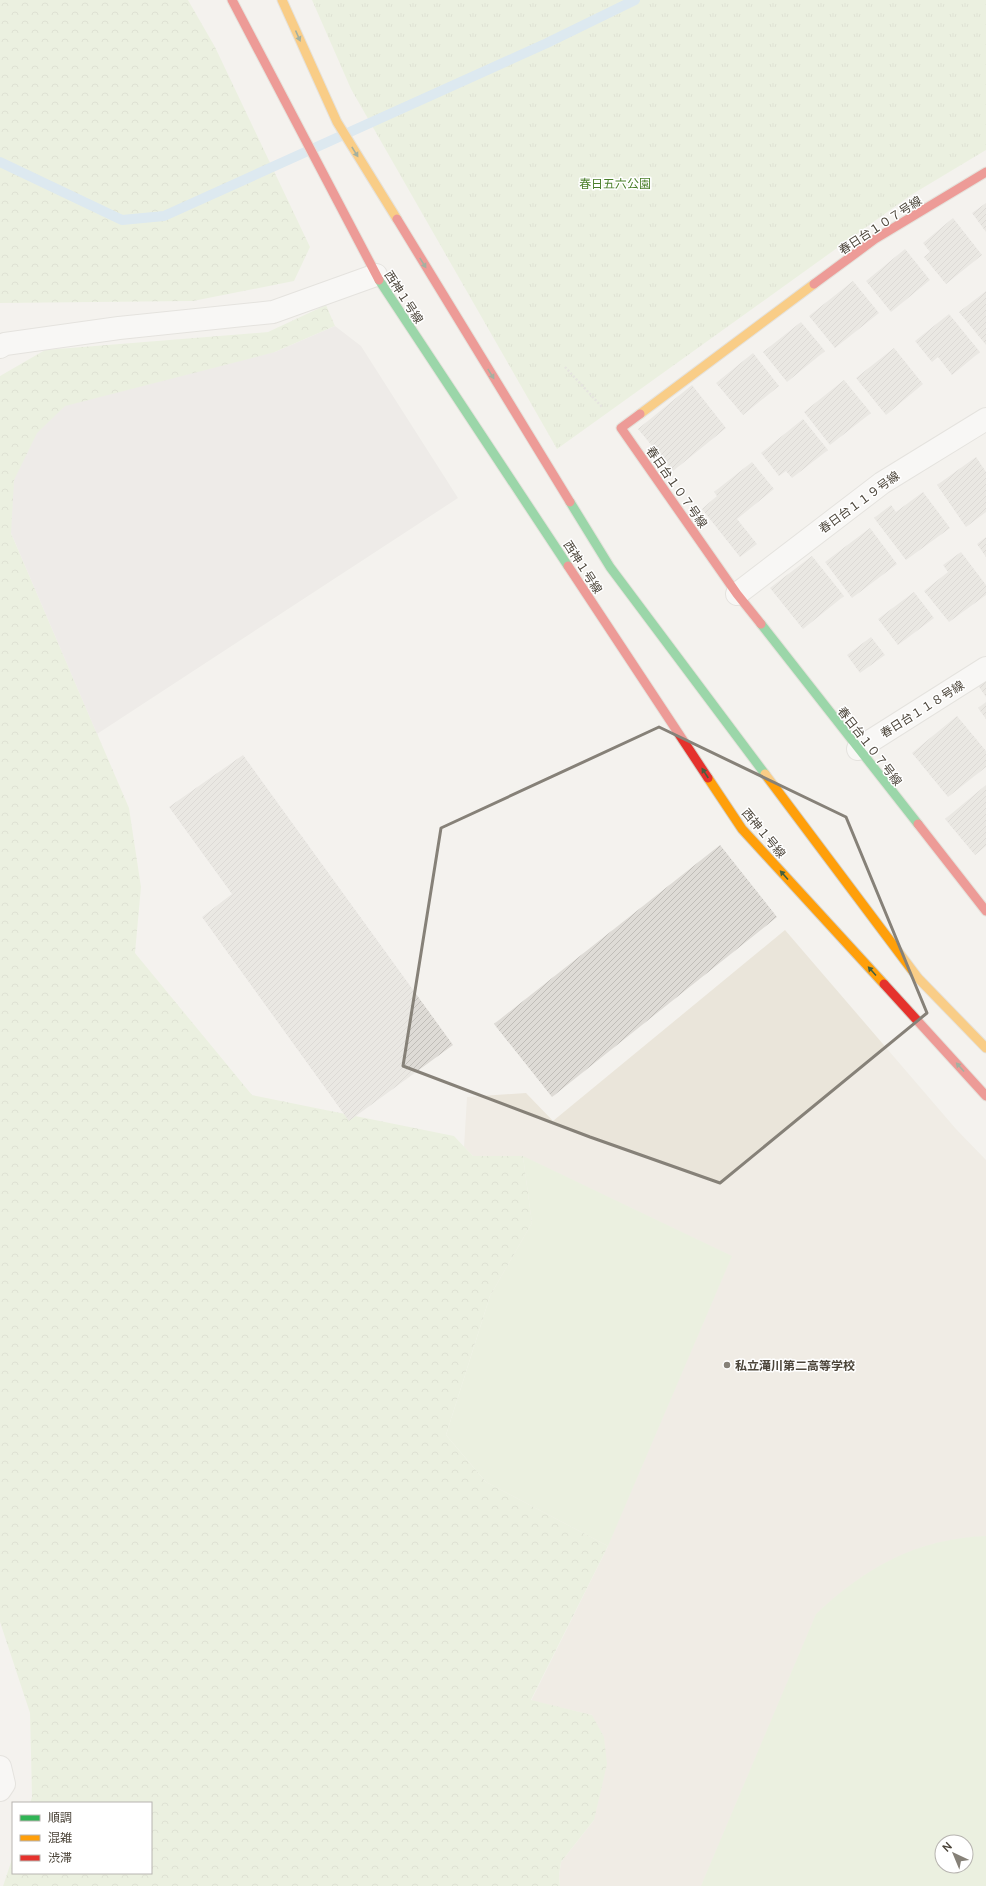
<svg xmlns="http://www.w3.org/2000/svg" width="986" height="1886" font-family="Manrope,'Noto Sans JP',sans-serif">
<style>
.education{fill:#eae5da;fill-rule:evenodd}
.grass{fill:#e1eecf;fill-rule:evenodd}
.forest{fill:url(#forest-crowns)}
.park{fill:url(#park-tufts)}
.parking{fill:#e6e3df}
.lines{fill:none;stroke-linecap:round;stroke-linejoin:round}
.stream{stroke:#c0ddf1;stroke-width:10}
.building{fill:url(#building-hatch)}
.street-casing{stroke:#d2d0cb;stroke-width:24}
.fast-casing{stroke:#d3cfc5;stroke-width:11}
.slow-casing{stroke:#d3cfc5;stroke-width:11}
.jam-casing{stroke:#d3cfc5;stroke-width:11}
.path{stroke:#d3d2cc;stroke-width:2.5;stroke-dasharray:2 2;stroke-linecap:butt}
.street{stroke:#fdfdfc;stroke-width:22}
.fast{stroke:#30b455;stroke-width:9}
.slow{stroke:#ff9f0a;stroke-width:9}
.jam{stroke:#e5322d;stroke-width:9}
.oneway{fill:#446040}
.marked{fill:none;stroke:#868178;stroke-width:3;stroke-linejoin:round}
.poi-dot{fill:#868178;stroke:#fff;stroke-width:1.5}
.labels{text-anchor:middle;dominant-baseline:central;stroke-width:3;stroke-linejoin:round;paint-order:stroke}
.park-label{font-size:12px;fill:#4a7f2a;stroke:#fff}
.street-label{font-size:12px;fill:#4b4439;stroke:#fff}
.poi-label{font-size:12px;font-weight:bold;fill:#4b4439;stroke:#fff;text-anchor:start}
</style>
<defs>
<pattern id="forest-crowns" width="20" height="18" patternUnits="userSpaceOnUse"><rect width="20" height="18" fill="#e1eecf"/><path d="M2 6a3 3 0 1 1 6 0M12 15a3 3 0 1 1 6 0" fill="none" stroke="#c3cdb2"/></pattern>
<pattern id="park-tufts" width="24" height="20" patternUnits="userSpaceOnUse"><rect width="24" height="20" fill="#e1eecf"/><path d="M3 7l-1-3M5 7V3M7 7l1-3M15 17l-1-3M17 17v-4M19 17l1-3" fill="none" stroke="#c3cdb2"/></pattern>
<pattern id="building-hatch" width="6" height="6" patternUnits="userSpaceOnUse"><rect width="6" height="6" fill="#dedbd6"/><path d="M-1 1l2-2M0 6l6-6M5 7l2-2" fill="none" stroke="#c0bdb8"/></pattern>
</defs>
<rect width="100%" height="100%" fill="#f4f2ee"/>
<path class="education" d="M785 930 956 1129 986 1160V1886H560L559 1876 561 1862 594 1820 592 1715 531 1701 608 1546 486 1482 490 1296 532 1223 523 1156H473L464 1147 467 1097 526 1093 553 1121ZM942 1842H966V1866H942Z"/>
<path class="grass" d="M523 1156 732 1256 608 1546 486 1482 446 1435 490 1296 532 1223Z
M986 1536V1886H701L816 1614C866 1567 916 1539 986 1536ZM942 1842H966V1866H942Z"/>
<path class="forest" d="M0 0H188L215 47 310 247 294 281 193 301 0 303Z
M326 305 335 326 275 352 11 533 129 808 141 887 135 953 252 1095 454 1136 473 1156H523L532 1223 490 1296 446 1435 486 1482 608 1546 531 1700 592 1715 604 1737 607 1764 594 1820 561 1862 559 1876 560 1886H3L13 1856V1873H151V1803H30L32 1797 30 1713 0 1622V376L45 350 268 332Z"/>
<path class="park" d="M312 0H986V150L911 195 557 449 351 89Z"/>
<path class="parking" d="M335 326 361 346 458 498 97 734 11 533 14 480 37 433 65 406 275 352Z"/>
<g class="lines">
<path class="stream" d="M0 162 122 220 164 216 547 43 635 0"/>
</g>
<path class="building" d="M986 203V232L972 213Z
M953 218 982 255 946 284 924 257 930 252 923 243Z
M905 249 930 280 891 312 866 281Z
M853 281 879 313 835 348 809 316Z
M986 291V345L959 312Z
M949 314 980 352 952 375 938 357 932 362 915 341Z
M801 322 825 351 787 382 763 352Z
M894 348 923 384 886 415 856 378Z
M753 353 779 386 743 415 716 383Z
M844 380 871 413 830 445 804 412Z
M692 385 726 428 673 471 638 429Z
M803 419 828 450 792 478 786 471 779 476 761 453Z
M976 457 986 472V512L966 527 937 485Z
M752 462 774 489 737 519 757 544 740 557 702 509 717 496 714 492Z
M923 492 950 528 906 560 874 518 891 505 896 512Z
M870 528 897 564 852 598 825 562Z
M986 537V557L977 544Z
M961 552 986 585V595L949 622 924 591 948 572 943 565Z
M812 556 844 596 803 629 770 588Z
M914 592 934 618 898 645 878 619Z
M871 637 885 655 860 673 847 655Z
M986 678V697L977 684Z
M986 702V719L978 708Z
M957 716 986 751V767L948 797 912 753Z
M243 755 453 1045 349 1121 202 917 232 894 169 807Z
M986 785V846L975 855 945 819Z
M720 845 777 917 552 1097 494 1024Z"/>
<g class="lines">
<g class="street-casing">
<path id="street" d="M0 347 5 344 119 328 273 312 376 275
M737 594 882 483 986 419
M858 749 986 668
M0 1767 4 1784 0 1790"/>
</g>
<g class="fast-casing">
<path id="fast" d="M379 280 568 566
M570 502 610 567 765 774
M761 624 918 824"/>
</g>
<g class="slow-casing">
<path id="slow" d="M282 0 337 122 397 219
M640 414 814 284
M765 774 918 978 986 1048
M708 778 742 829 884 984"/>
</g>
<g class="jam-casing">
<path id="jam" d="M232 0 379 280
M397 219 570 502
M814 284 875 239 986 172
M640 414 621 428 737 594 761 624
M568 566 708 778
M918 824 986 911
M884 984 986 1096"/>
</g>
<path class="path" d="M565 367 602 407"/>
<use href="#street" class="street"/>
<use href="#fast" class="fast"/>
<use href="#slow" class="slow"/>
<use href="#jam" class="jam"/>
</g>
<defs><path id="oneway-solid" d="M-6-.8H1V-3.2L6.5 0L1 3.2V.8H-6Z"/></defs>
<g class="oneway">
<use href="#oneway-solid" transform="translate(298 36) rotate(66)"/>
<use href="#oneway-solid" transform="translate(355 152) rotate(58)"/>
<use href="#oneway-solid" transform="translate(423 263) rotate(58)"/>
<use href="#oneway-solid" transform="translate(491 374) rotate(58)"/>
<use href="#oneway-solid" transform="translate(705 773) rotate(-123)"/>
<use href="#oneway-solid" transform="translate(784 875) rotate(-132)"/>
<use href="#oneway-solid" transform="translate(872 971) rotate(-132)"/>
<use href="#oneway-solid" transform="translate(960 1067) rotate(-132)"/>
</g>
<path d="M0 0H986V1886H0ZM659 727 846 817 927 1013 720 1183 590 1137 403 1066 441 828Z" fill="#f4f2ee" fill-opacity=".55" fill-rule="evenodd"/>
<path class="marked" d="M659 727 846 817 927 1013 720 1183 590 1137 403 1066 441 828Z"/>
<circle class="poi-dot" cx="727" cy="1365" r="4"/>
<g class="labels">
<g class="park-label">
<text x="615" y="183">春日五六公園</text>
</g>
<g class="street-label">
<text transform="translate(880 225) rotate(-33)">春日台１０７号線</text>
<text transform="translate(404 297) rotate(57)">西神１号線</text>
<text transform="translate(677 487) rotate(55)">春日台１０７号線</text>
<text transform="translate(859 502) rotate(-36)">春日台１１９号線</text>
<text transform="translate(583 567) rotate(57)">西神１号線</text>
<text transform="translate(922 709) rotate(-32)">春日台１１８号線</text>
<text transform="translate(870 746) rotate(52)">春日台１０７号線</text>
<text transform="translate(764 833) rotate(50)">西神１号線</text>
</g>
<g class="poi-label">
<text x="735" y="1365">私立滝川第二高等学校</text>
</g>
</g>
<rect x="12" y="1802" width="140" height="72" fill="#ffffff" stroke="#b7b4b0"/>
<rect x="20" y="1815" width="20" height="6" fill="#30b455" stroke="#b7b4b0"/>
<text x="48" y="1822" font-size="12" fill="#4b4439">順調</text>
<rect x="20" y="1835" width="20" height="6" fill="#ff9f0a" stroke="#b7b4b0"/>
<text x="48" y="1842" font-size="12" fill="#4b4439">混雑</text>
<rect x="20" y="1855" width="20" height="6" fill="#e5322d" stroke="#b7b4b0"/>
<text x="48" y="1862" font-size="12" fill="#4b4439">渋滞</text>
<g transform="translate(954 1854) rotate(316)"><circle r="19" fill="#ffffff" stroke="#b7b4b0"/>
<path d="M0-3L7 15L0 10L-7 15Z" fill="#868178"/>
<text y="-6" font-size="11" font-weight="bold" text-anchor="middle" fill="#4b4439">N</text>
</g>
</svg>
